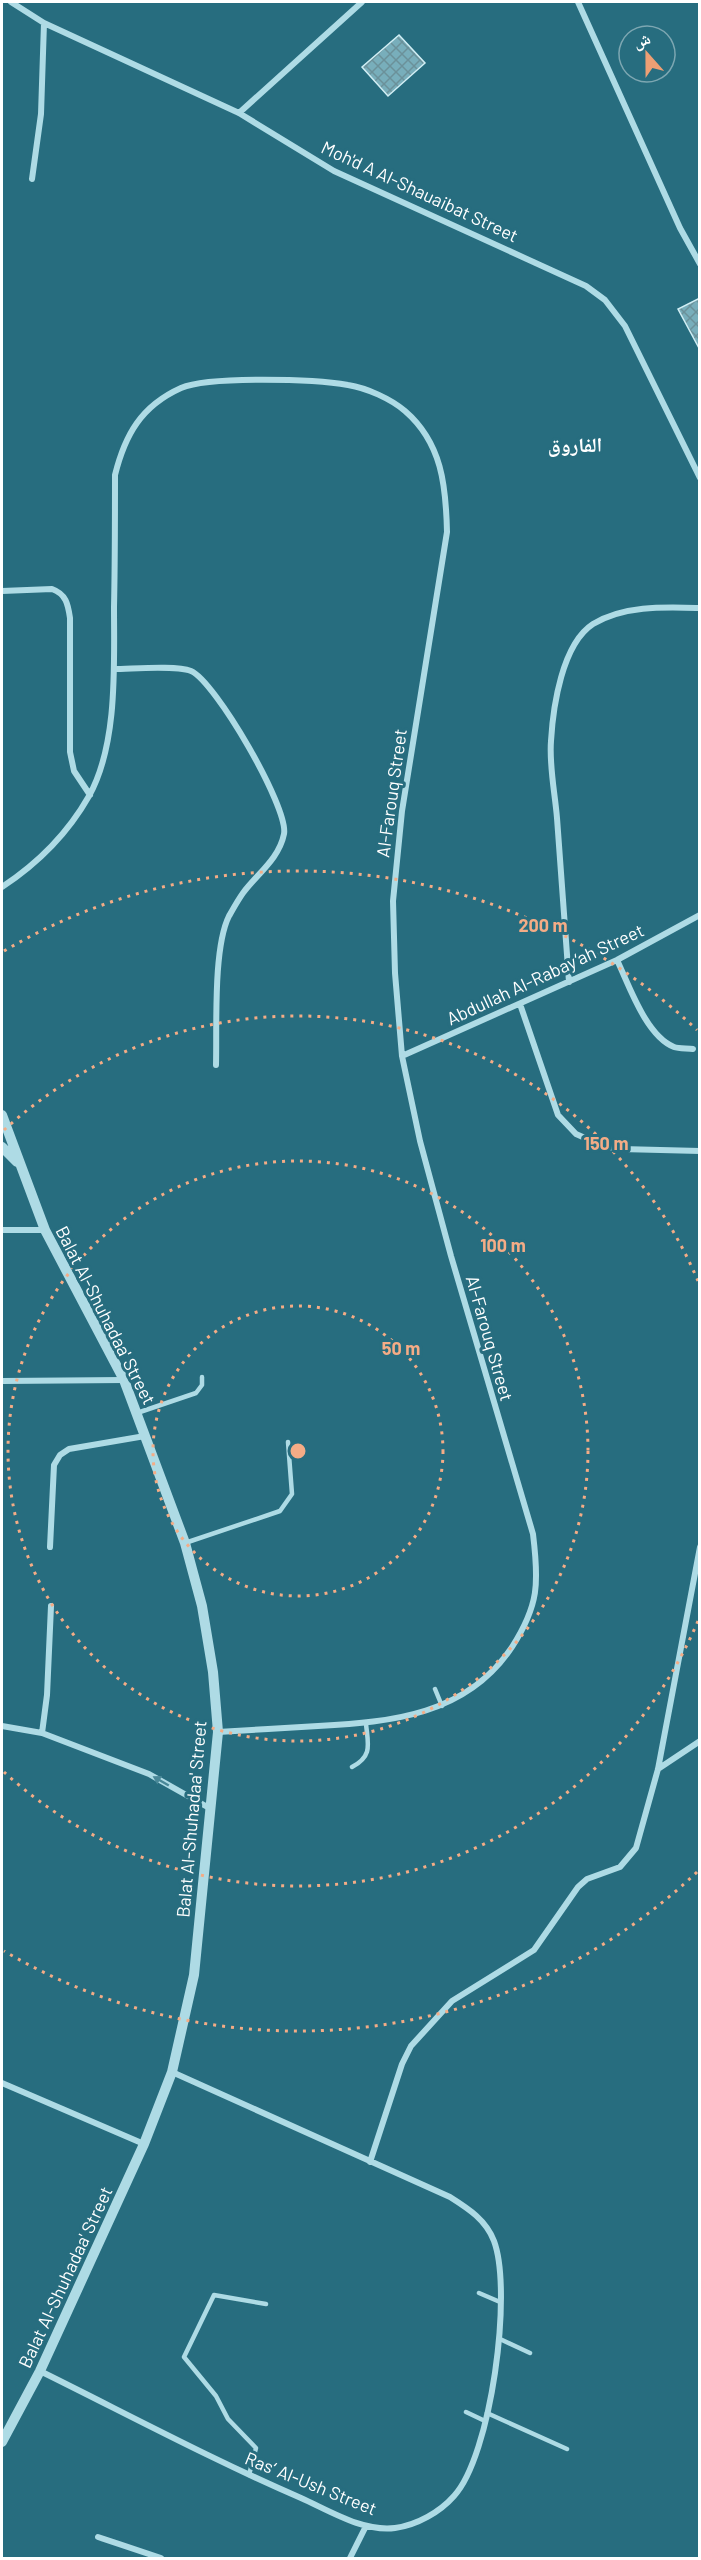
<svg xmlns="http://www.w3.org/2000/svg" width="701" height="2560" font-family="Barlow,'Noto Naskh Arabic',sans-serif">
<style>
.building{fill:url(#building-cross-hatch);stroke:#d1eef4;stroke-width:1.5}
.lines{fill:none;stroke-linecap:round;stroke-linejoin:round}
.service{stroke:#aedbe5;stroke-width:4.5}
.minor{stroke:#aedbe5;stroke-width:6}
.tertiary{stroke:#aedbe5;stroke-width:10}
.oneway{fill:#498898}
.ring{fill:none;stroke:#f4ac86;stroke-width:3;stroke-dasharray:3 6}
.labels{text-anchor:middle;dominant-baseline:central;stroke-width:6;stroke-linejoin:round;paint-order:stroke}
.street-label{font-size:18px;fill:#fff;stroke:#276d7f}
.neighbourhood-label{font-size:20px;font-weight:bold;fill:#fff;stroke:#276d7f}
.centre{fill:#f4ac86;stroke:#276d7f;stroke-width:3}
.ring-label{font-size:18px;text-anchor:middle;font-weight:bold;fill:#f4ac86;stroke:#276d7f;stroke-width:6;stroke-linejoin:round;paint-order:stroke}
</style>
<defs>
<pattern id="building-cross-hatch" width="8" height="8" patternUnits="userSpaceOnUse" patternTransform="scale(1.5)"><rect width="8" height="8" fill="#78aebb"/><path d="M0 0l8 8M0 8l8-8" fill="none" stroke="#6b919a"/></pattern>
</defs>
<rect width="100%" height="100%" fill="#276d7f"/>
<path class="building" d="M399 35 425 63 388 96 362 67Z
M700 298V350L678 309Z"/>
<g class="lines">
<path class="service" d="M137 1413 196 1393 202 1385V1377
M185 1543 280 1511 292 1494 288 1442
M435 1689 442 1706
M352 1767C373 1756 368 1744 366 1724
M479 2293 500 2302
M500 2339 530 2353
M466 2412 485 2421
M487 2413 567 2449
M249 2475 256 2448 228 2419 216 2396 184 2357 214 2295 266 2304"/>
<path class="minor" d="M11 2 44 23 239 113 334 171 586 286 605 300 625 326 700 478
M578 2 680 228 700 264
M239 113 362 2
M32 179 41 114 44 23
M2 591 52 589C66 594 68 604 70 618V752L74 771 90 795
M114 669C132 669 176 665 191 671 215 681 289 808 284 834 279 859 257 874 243 893 238 900 233 909 229 916 213 948 217 1027 216 1065
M2 887C37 864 68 833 89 796 118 744 114 665 114 607 115 563 115 519 115 475 125 435 141 406 181 388 209 376 315 379 348 385 367 388 391 399 405 411 442 443 446 486 447 532L402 811 393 901 395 973 402 1056 420 1141 451 1256 533 1534C539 1583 539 1605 512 1647 467 1715 392 1722 318 1726 285 1728 251 1730 218 1732
M617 960C629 985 646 1036 674 1047 679 1049 688 1048 693 1049
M569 982C565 927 561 873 557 818 555 793 549 766 551 741 553 707 562 644 593 624 624 605 665 607 700 608
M520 1004 558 1115 576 1134 603 1146 621 1149 700 1151
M402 1056 617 960 700 915
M2 1230H45
M2 1381 124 1380
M50 1547 54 1465 60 1455 69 1449 145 1436
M2 1726 42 1733 149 1774 211 1809
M42 1733 47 1695 51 1606
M658 1769 700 1741
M2 2083 144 2144
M370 2162 402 2064 411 2046 452 2001 534 1950 578 1887 587 1879 620 1867 636 1848 658 1769 700 1547
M40 2371C127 2414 213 2460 301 2498 330 2511 363 2532 395 2528 417 2525 440 2512 454 2496 491 2456 513 2292 494 2241 486 2220 469 2209 450 2197L172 2072
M98 2537 161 2558
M350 2558 366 2526"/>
<path class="tertiary" d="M2 1115 45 1230 124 1380 185 1543 202 1606 213 1672 218 1732 194 1975 172 2072 144 2144 40 2371 2 2442
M2 1147 17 1162"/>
</g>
<defs><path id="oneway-solid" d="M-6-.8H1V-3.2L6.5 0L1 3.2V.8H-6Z" transform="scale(1.5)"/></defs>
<use class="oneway" href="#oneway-solid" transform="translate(161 1781) rotate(-150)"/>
<g class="ring">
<circle cx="298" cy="1451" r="145"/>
<circle cx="298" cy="1451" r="290"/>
<path d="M698 1621A435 435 0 0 1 4 1772M4 1130A435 435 0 0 1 698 1281"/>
<path d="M697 1872A580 580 0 0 1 4 1951M4 951A580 580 0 0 1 697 1030"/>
</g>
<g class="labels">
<g class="street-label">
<text transform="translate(420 191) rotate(25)">Moh'd A Al-Shauaibat Street</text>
<text transform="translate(391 793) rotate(-82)">Al-Farouq Street</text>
<text transform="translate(545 974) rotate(-25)">Abdullah Al-Rabay‘ah Street</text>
<text transform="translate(106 1315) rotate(63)">Balat Al-Shuhadaa' Street</text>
<text transform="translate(490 1338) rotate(74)">Al-Farouq Street</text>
<text transform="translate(191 1819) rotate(-85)">Balat Al-Shuhadaa' Street</text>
<text transform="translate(65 2277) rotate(-65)">Balat Al-Shuhadaa' Street</text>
<text transform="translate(311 2483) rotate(22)">Ras‘ Al-Ush Street</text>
</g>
<g class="neighbourhood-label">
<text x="575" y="444">الفاروق</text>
</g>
</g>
<circle cx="298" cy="1451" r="9" class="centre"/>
<g class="ring-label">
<text x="543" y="932">200 m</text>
<text x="606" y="1150">150 m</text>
<text x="503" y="1252">100 m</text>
<text x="401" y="1355">50 m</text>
</g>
<rect width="701" height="2560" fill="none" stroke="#ffffff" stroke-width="6"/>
<g transform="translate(647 54) rotate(339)"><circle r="28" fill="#276d7f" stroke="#7da7b2" stroke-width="1.5"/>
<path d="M0-4.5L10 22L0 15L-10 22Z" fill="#ed9f74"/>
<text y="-9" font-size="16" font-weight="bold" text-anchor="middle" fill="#ffffff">ش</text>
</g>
</svg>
